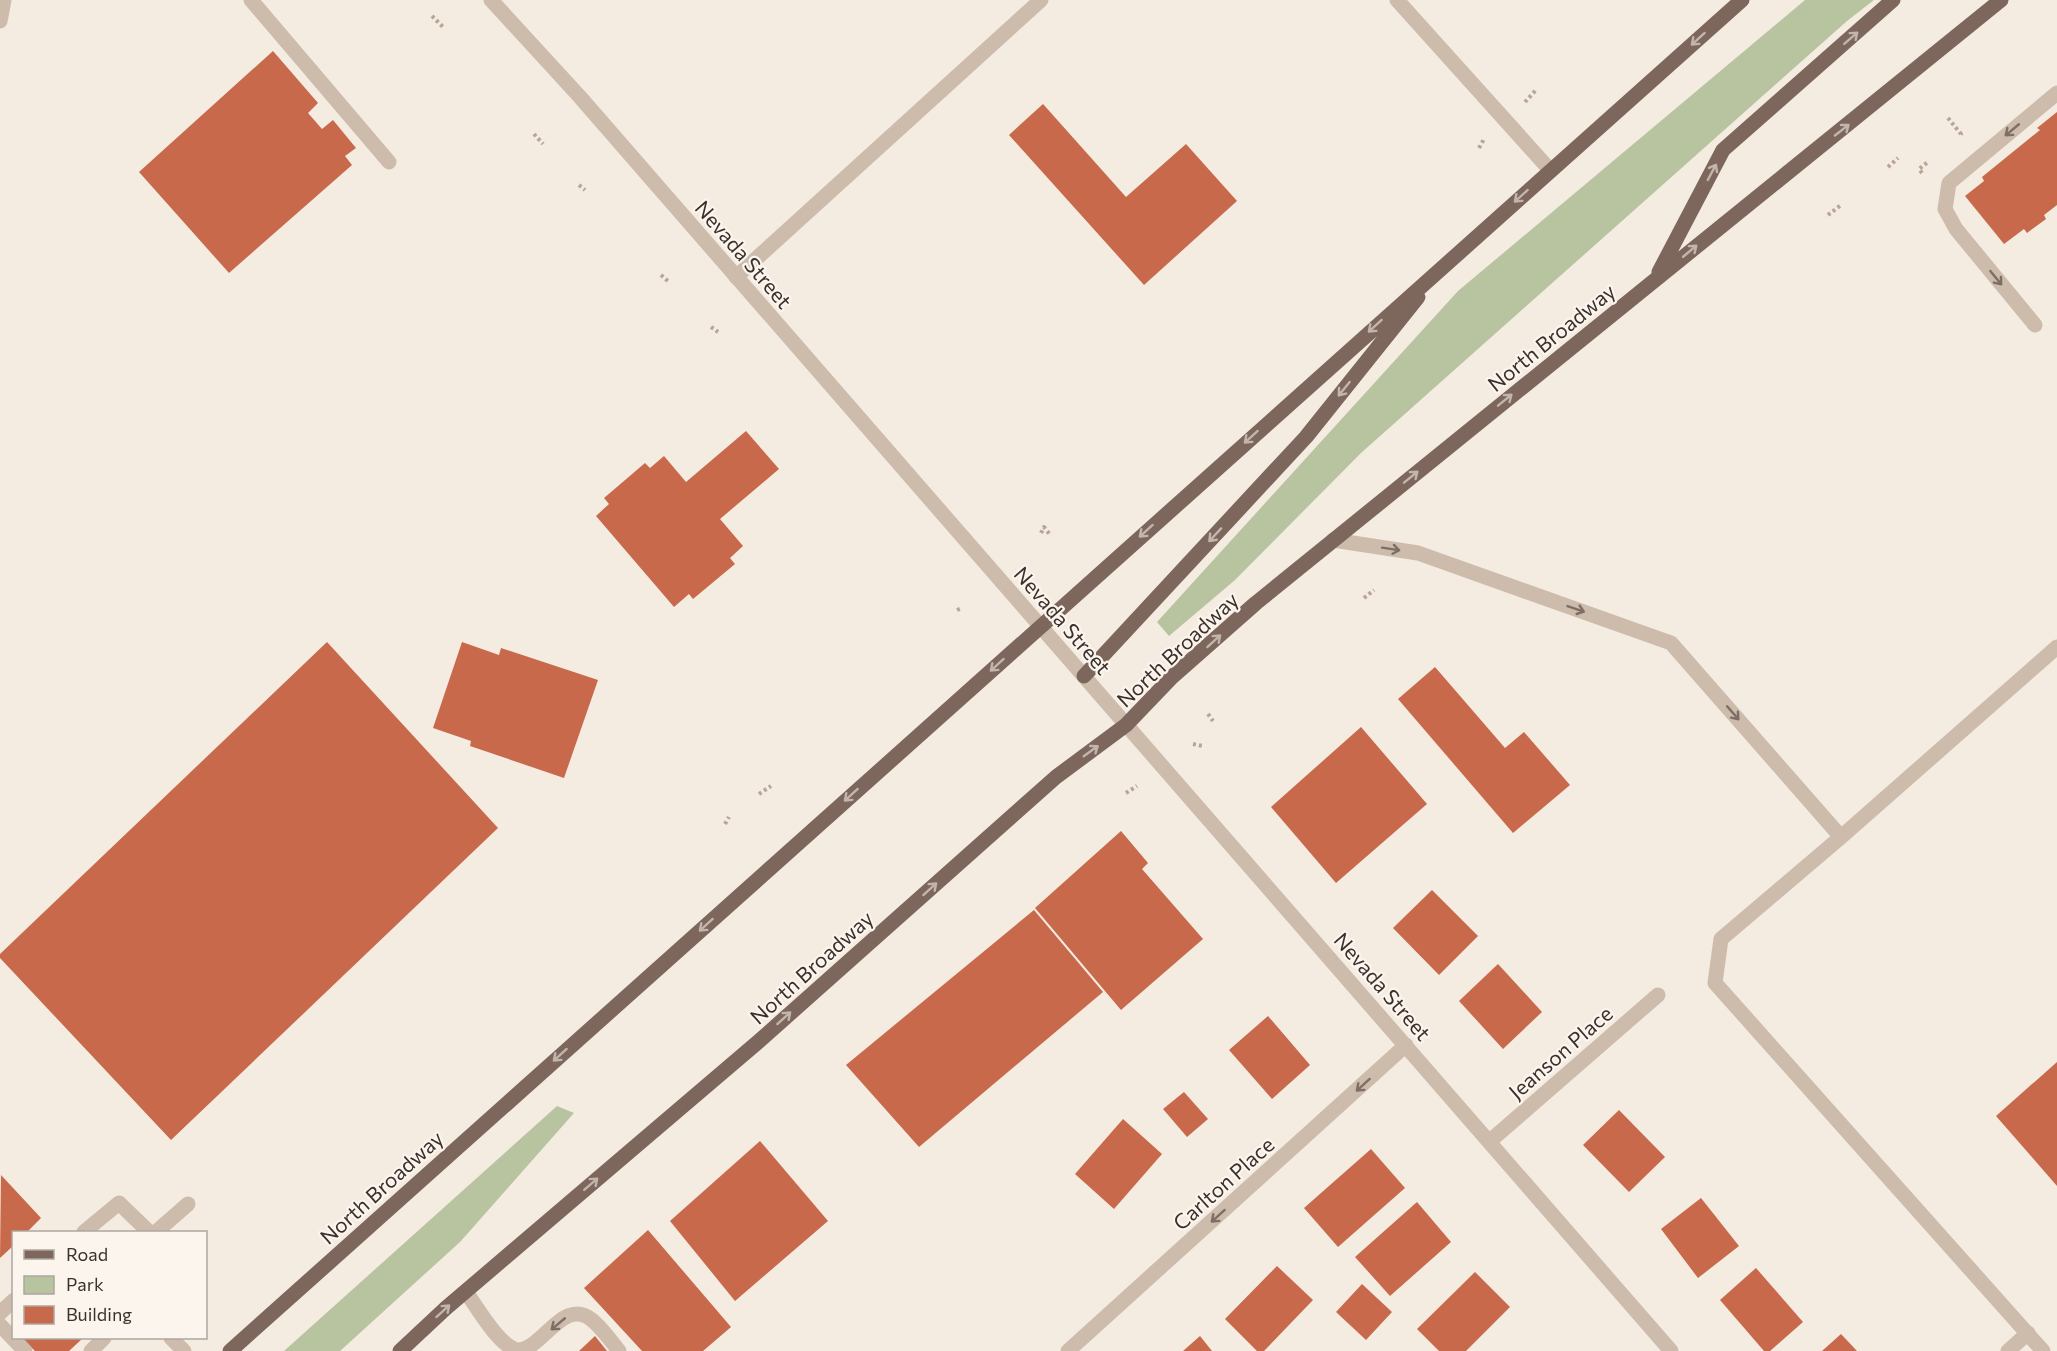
<svg xmlns="http://www.w3.org/2000/svg" width="2057" height="1351" font-family="Commissioner,sans-serif">
<style>
.green{fill:#b8c4a0}
.building{fill:#c8694b}
.lines{fill:none;stroke-linecap:round;stroke-linejoin:round}
.path{stroke:#b9a596;stroke-width:4;stroke-dasharray:3 3;stroke-linecap:butt}
.lane{stroke:#cdbbac;stroke-width:15}
.street{stroke:#cdbbac;stroke-width:15}
.primary{stroke:#7d675c;stroke-width:15}
.oneway{stroke:#c2b5ac}
.oneway2{stroke:#7d6f65}
.labels{text-anchor:middle;dominant-baseline:central;stroke-width:4.5;stroke-linejoin:round;paint-order:stroke}
.street-label{font-size:21px;fill:#3b302b;stroke:#fbf5ee}
</style>
<rect width="100%" height="100%" fill="#f4ebe1"/>
<path class="green" d="M1805 0H1874L1847 21 1361 453 1235 580 1169 636 1157 622 1458 291Z
M557 1106 574 1113 460 1242 340 1351H284Z"/>
<path class="building" d="M273 51 318 103 308 113 322 129 333 120 356 148 345 156 352 165 229 273 139 172Z
M1043 104 1126 197 1186 144 1237 201 1144 285 1009 135Z
M2057 112V205L2044 215 2046 219 2027 233 2024 229 2004 244 1965 196 1984 181 1982 177 2040 130 2037 128Z
M746 431 779 469 720 519 743 546 730 558 735 564 693 599 689 594 674 607 596 516 609 504 604 498 645 463 650 468 664 456 686 482Z
M327 642 498 828 171 1140 0 958V954Z
M462 642 499 655 501 648 598 680 564 778 470 746 471 741 433 728Z
M1435 667 1505 748 1524 732 1570 785 1513 833 1398 699Z
M1361 727 1427 804 1336 883 1271 807Z
M1121 831 1148 863 1142 869 1203 939 1121 1010 1035 908Z
M1432 890 1478 936 1439 975 1393 928Z
M1034 910 1103 992 919 1147 846 1065Z
M1498 964 1542 1012 1503 1049 1459 1001Z
M1268 1016 1310 1065 1272 1099 1229 1050Z
M2057 1062V1186L1996 1116Z
M1184 1092 1208 1119 1187 1137 1163 1109Z
M1619 1110 1665 1157 1629 1192 1583 1145Z
M1123 1119 1162 1154 1114 1209 1075 1174Z
M760 1141 828 1221 735 1301 670 1221Z
M1371 1149 1405 1188 1338 1247 1304 1208Z
M1 1175 41 1218 27 1232H14V1245L0 1258Z
M1701 1198 1739 1246 1698 1278 1661 1229Z
M1417 1202 1451 1242 1390 1296 1355 1257Z
M648 1230 731 1327 703 1351H642L584 1288Z
M1277 1266 1313 1300 1264 1351H1257L1225 1319Z
M1756 1268 1803 1322 1770 1351H1764L1720 1300Z
M1475 1272 1510 1307 1466 1351H1439L1417 1329Z
M1362 1284 1392 1312 1366 1340 1336 1312Z
M1841 1334 1857 1351H1822Z
M595 1336 607 1351H579Z
M1200 1336 1212 1351H1183Z
M22 1338H83L69 1351H35Z"/>
<g class="lines">
<path class="path" d="M432 16 444 28
M1525 102 1537 89
M1948 118 1961 134 1959 136
M534 134 543 144
M1479 148 1484 139
M1888 167 1898 158
M1922 173 1919 169 1928 162
M579 185 585 190
M1828 215 1841 205
M661 275 669 282
M711 327 718 332
M1041 533 1044 527 1051 536
M1364 598 1374 590
M957 610 962 608
M1208 714 1213 721
M1193 744 1203 746
M1126 793 1137 786
M759 794 771 786
M725 824 729 817"/>
<path class="lane" d="M251 0 389 162
M1397 0 1550 170
M736 277 1041 0
M2035 325 1956 229 1945 209 1949 183 2057 93
M1333 540 1418 553 1671 643 1841 837
M84 1232 119 1203 149 1232
M156 1232 188 1204
M466 1292C477 1307 499 1346 517 1350 542 1351 563 1296 592 1320 602 1328 611 1341 619 1351
M0 1313 14 1300
M0 1325 25 1351
M171 1338 184 1351
M91 1351 104 1338
M2043 1351 1715 983 1721 939 1841 837 2057 647"/>
<path class="street" d="M491 0 580 97 1671 1351
M0 21 4 0
M1490 1141 1658 995
M1068 1351 1406 1045
M2008 1351 2028 1333"/>
<path class="primary" d="M1659 272 1723 150 1893 0
M1084 676 1306 437 1418 297
M230 1351 1742 0
M400 1351 446 1308 758 1042 1056 777 1126 725 1172 677 1256 603 2001 0"/>
</g>
<defs><path id="oneway-shaft" d="M-6 0H5M1.5-3L5.5 0L1.5 3" fill="none" stroke-width="1.6" stroke-linecap="round" stroke-linejoin="round" transform="scale(1.5)"/></defs>
<g class="oneway">
<use href="#oneway-shaft" transform="translate(1851 38) rotate(-41)"/>
<use href="#oneway-shaft" transform="translate(1698 39) rotate(138)"/>
<use href="#oneway-shaft" transform="translate(1842 130) rotate(-38)"/>
<use href="#oneway-shaft" transform="translate(1712 172) rotate(-62)"/>
<use href="#oneway-shaft" transform="translate(1521 196) rotate(138)"/>
<use href="#oneway-shaft" transform="translate(1690 251) rotate(-40)"/>
<use href="#oneway-shaft" transform="translate(1375 326) rotate(138)"/>
<use href="#oneway-shaft" transform="translate(1344 389) rotate(129)"/>
<use href="#oneway-shaft" transform="translate(1505 400) rotate(-39)"/>
<use href="#oneway-shaft" transform="translate(1251 437) rotate(138)"/>
<use href="#oneway-shaft" transform="translate(1411 477) rotate(-39)"/>
<use href="#oneway-shaft" transform="translate(1146 531) rotate(138)"/>
<use href="#oneway-shaft" transform="translate(1215 535) rotate(133)"/>
<use href="#oneway-shaft" transform="translate(1214 641) rotate(-42)"/>
<use href="#oneway-shaft" transform="translate(997 665) rotate(138)"/>
<use href="#oneway-shaft" transform="translate(1091 751) rotate(-36)"/>
<use href="#oneway-shaft" transform="translate(851 795) rotate(138)"/>
<use href="#oneway-shaft" transform="translate(930 889) rotate(-42)"/>
<use href="#oneway-shaft" transform="translate(706 925) rotate(138)"/>
<use href="#oneway-shaft" transform="translate(784 1018) rotate(-42)"/>
<use href="#oneway-shaft" transform="translate(560 1055) rotate(138)"/>
<use href="#oneway-shaft" transform="translate(591 1184) rotate(-41)"/>
<use href="#oneway-shaft" transform="translate(443 1311) rotate(-42)"/>
</g>
<g class="oneway2">
<use href="#oneway-shaft" transform="translate(2012 130) rotate(140)"/>
<use href="#oneway-shaft" transform="translate(1996 278) rotate(51)"/>
<use href="#oneway-shaft" transform="translate(1391 549) rotate(9)"/>
<use href="#oneway-shaft" transform="translate(1576 609) rotate(19)"/>
<use href="#oneway-shaft" transform="translate(1733 713) rotate(49)"/>
<use href="#oneway-shaft" transform="translate(1363 1085) rotate(138)"/>
<use href="#oneway-shaft" transform="translate(1218 1216) rotate(138)"/>
<use href="#oneway-shaft" transform="translate(558 1324) rotate(140)"/>
</g>
<g class="labels">
<g class="street-label">
<text transform="translate(744 254) rotate(49)">Nevada Street</text>
<text transform="translate(1551 337) rotate(-39)">North Broadway</text>
<text transform="translate(1063 620) rotate(49)">Nevada Street</text>
<text transform="translate(1177 649) rotate(-43)">North Broadway</text>
<text transform="translate(811 967) rotate(-42)">North Broadway</text>
<text transform="translate(1383 986) rotate(49)">Nevada Street</text>
<text transform="translate(1560 1052) rotate(-41)">Jeanson Place</text>
<text transform="translate(1223 1183) rotate(-42)">Carlton Place</text>
<text transform="translate(381 1187) rotate(-42)">North Broadway</text>
</g>
</g>
<rect x="12" y="1231" width="195" height="108" fill="#fbf5ee" stroke="#aea6a0" stroke-width="1.5"/>
<rect x="24" y="1250" width="30" height="9" fill="#7d675c" stroke="#aea6a0" stroke-width="1.5"/>
<text x="66" y="1261" font-size="18" fill="#3b302b">Road</text>
<rect x="24" y="1276" width="30" height="18" fill="#b8c4a0" stroke="#aea6a0" stroke-width="1.5"/>
<text x="66" y="1291" font-size="18" fill="#3b302b">Park</text>
<rect x="24" y="1306" width="30" height="18" fill="#c8694b" stroke="#aea6a0" stroke-width="1.5"/>
<text x="66" y="1321" font-size="18" fill="#3b302b">Building</text>
</svg>
